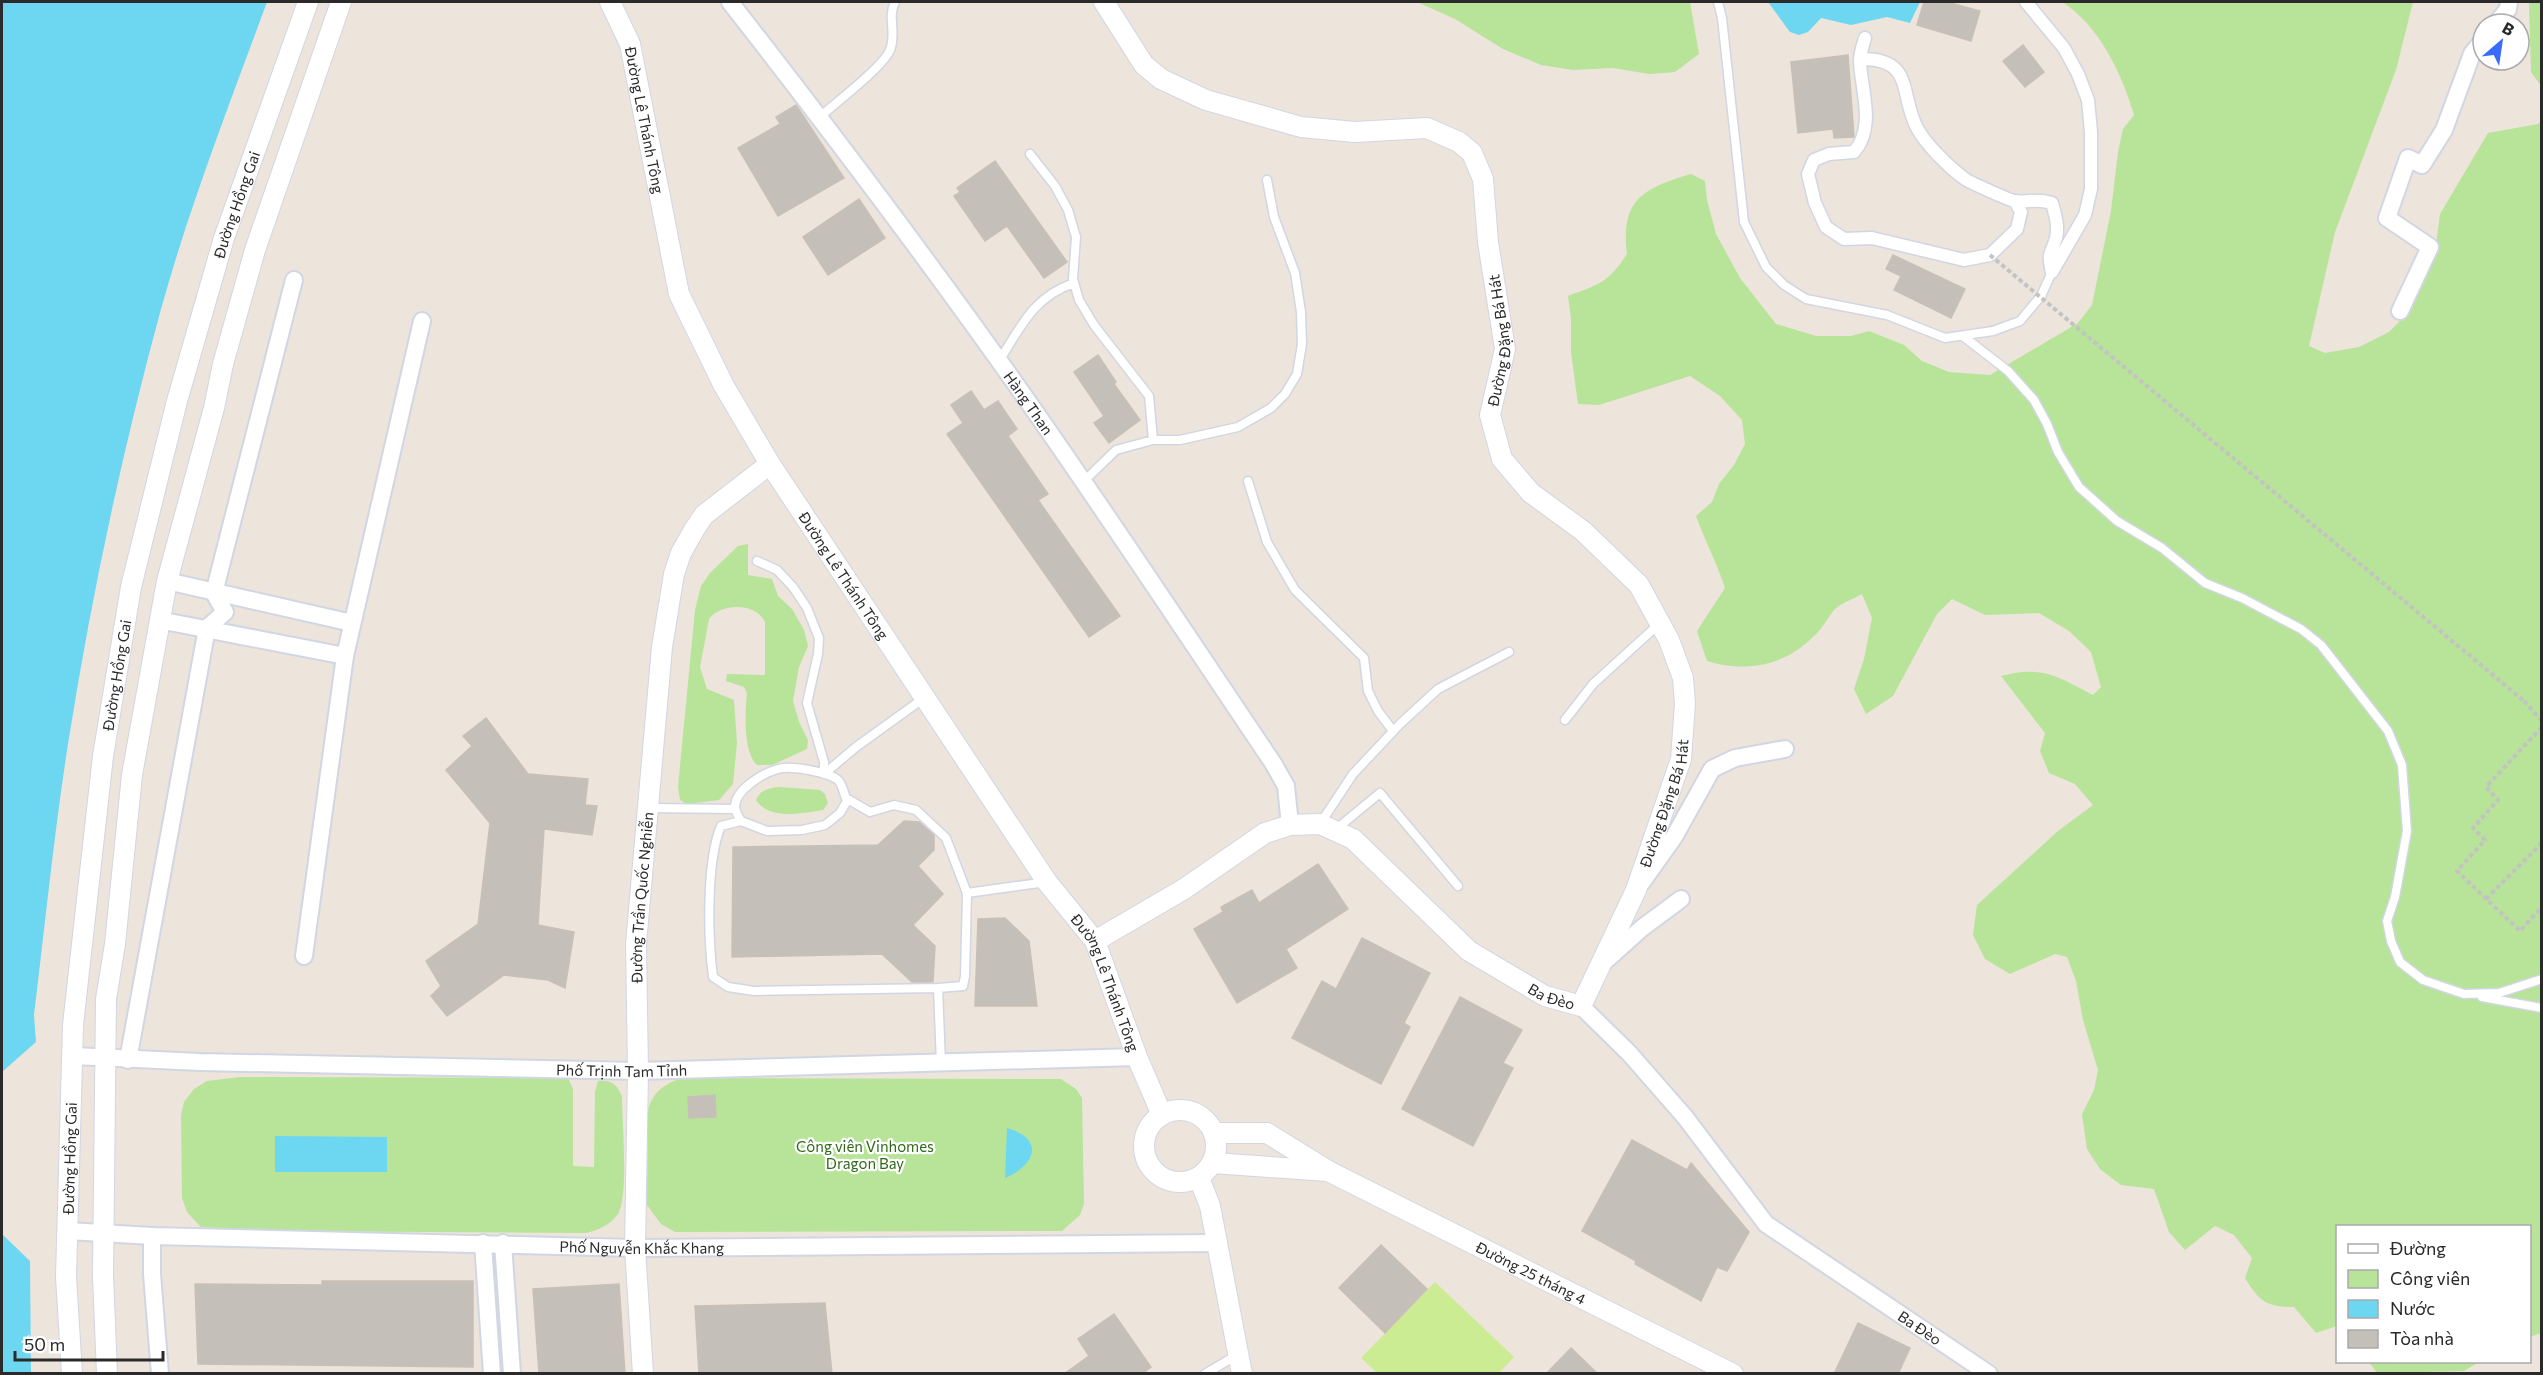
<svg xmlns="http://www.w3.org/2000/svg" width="2543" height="1375" font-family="Commissioner,sans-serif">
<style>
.green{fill:#b7e498}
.pitch{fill:#ccec93}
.water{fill:#6dd7f1}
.building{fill:#c4bfb8;stroke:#c8c0b6;stroke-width:1.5}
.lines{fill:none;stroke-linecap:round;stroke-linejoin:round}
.service-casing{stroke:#d1d6e3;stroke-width:11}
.pedestrian-casing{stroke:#d1d6e3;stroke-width:15}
.minor-casing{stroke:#d1d6e3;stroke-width:20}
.tertiary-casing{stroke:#d1d6e3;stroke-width:22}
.path{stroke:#c3c3c3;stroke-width:4;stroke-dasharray:4.5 3;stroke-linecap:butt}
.service{stroke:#fff;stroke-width:8}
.pedestrian{stroke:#fff;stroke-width:12}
.minor{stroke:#fff;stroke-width:16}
.tertiary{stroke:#fff;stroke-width:20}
.path-bridge{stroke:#c3c3c3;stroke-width:4;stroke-dasharray:4.5 3;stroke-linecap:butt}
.labels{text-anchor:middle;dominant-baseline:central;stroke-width:4.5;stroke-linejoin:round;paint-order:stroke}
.street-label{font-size:15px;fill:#2a2a2a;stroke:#fff}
.park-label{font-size:15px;fill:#2f6919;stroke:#fff}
</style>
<rect width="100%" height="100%" fill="#ede4dc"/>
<path class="green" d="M1417 2H1690L1699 54 1675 72 1649 74 1613 68 1573 70 1541 65 1503 49 1455 19Z
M2062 2H2413L2396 70 2335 232 2309 346 2325 353 2359 347 2389 332 2409 312 2435 252 2440 214 2488 133 2538 124 2541 121V1333L2530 1337V1226H2338L2337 1326 2316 1333 2294 1307C2266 1307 2259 1301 2245 1278L2252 1258 2234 1235 2215 1226 2185 1250 2169 1232 2154 1189 2121 1185 2100 1169 2087 1149 2082 1114 2094 1090 2098 1070 2083 1020 2076 981 2067 957 2055 954 2010 974 1985 959 1973 935 1977 905 2058 831 2093 805 2075 784 2049 773 2040 751 2045 733 2001 676C2042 665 2057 676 2093 695L2101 687 2091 652 2069 631 2039 613 1985 615 1952 599 1937 614 1893 696 1866 714 1854 689 1864 659 1872 618 1862 594C1853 599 1841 603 1834 610 1827 619 1822 629 1814 636 1784 666 1747 673 1707 661L1697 631 1725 588C1717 563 1705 541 1696 516L1712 502 1719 484 1734 465 1745 444 1742 420 1720 396 1690 376 1599 405 1578 404 1571 352V318L1568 296C1600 284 1608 283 1627 254 1620 199 1644 188 1691 174L1705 181 1707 200 1716 234 1740 278 1776 324 1816 336H1851L1869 331 1904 345 1922 361 1949 372 1990 375 2078 323 2092 305 2111 211 2118 152 2123 129 2134 115C2122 74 2099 25 2062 2Z
M2529 2H2541V86L2531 72Z
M748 544V575L772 579 778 596 792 609 804 630 808 646 799 667 793 701 799 722 808 740 807 749 772 765H757C743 752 745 711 747 693L744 687 726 681 727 674 765 675V622C756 602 721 603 709 619L700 667 707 689 734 700 737 743 733 784 719 800 687 804 680 800 678 787 695 610 701 586 710 573 738 546Z
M780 787 820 790 825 794 828 803 823 810C802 813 770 821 756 800 760 790 769 788 780 787Z
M240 1077 568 1078 573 1089V1166L594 1167 595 1092 598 1081C612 1080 616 1084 622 1096 622 1120 629 1197 618 1214 610 1225 599 1230 586 1233L272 1231 201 1227 187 1212 182 1198 181 1115 184 1102 194 1089 207 1081Z
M681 1078 1061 1079 1076 1089 1082 1098 1084 1204 1080 1215 1062 1231 675 1232 661 1224 647 1205 648 1110C653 1092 663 1085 681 1078Z
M2369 1362H2479L2464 1371 2377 1373Z"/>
<path class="pitch" d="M1435 1282 1514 1357 1498 1374 1377 1373 1361 1358Z"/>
<path class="water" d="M2 2H267C230 103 190 205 161 309 122 452 91 598 68 744 54 834 45 925 34 1015L36 1042 2 1072Z
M1768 2H1920L1910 23 1887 17 1851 25 1821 18 1808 32 1799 35 1790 32Z
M1007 1128C1045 1139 1036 1165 1005 1178Z
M275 1136 387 1137V1172H275Z
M2 1234 30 1261 31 1373H2Z"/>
<path class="building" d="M1924 2H1947L1980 11 1971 41 1917 25Z
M2023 45 2044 72 2025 87 2003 61Z
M1848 55 1854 137 1834 138 1833 129 1798 133 1791 62Z
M796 105 844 178 778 216 738 148 780 124 776 117Z
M995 161 1067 262 1044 278 1007 226 985 241 954 196 960 192 957 188Z
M859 199 885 238 828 275 803 237Z
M1893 255 1965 289 1951 318 1894 290 1901 276 1886 269Z
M1098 355 1116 382 1114 384 1140 420 1109 443 1094 423 1104 416 1074 372Z
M971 391 984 410 998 401 1017 429 1008 436 1048 494 1038 500 1120 616 1089 637 947 434 963 423 951 405Z
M486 718 528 774 588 779 585 805 597 806 592 835 544 829 538 925 574 932 565 988 548 980 504 975 447 1016 431 996 441 986 426 961 478 924 490 823 446 770 472 746 463 736Z
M904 821 919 822 934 835V850L918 866 943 894 913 925 935 946 933 982H912L882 954 732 957 733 847 878 845Z
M1318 864 1348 909 1286 949 1297 968 1237 1003 1194 929 1223 912 1221 907 1252 890 1259 903Z
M1005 918 1029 941 1037 1006H975L978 919Z
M1362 938 1430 973 1404 1023 1410 1027 1381 1084 1292 1038 1322 981 1336 989Z
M1460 997 1522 1030 1503 1063 1513 1068 1473 1146 1402 1109Z
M715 1095 716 1117 689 1118 688 1097Z
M1632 1140 1687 1170 1691 1163 1749 1232 1727 1271 1717 1267 1701 1301 1635 1264 1636 1261 1582 1231Z
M1381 1245 1427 1289 1385 1333 1339 1288Z
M322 1281H473V1367L198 1364 195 1284 322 1285Z
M619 1284 625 1374H539L533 1289Z
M825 1303 832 1374H699L695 1306Z
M1114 1314 1151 1367 1142 1374H1064L1089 1356 1078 1339Z
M1858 1323 1910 1348 1898 1374H1834Z
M1571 1348 1598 1374H1546Z"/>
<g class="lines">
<g class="service-casing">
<path id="service" d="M1718 2 1722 18 1744 222 1766 267 1784 285 1806 299 1887 315 1945 338 1993 331 2020 321 2041 296 2052 272
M820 117C835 103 883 67 890 50 897 33 887 18 895 2
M1030 154 1055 186 1068 210 1076 237 1073 279 1079 300 1094 325 1149 396 1153 440
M1964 337 2008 371 2034 400 2047 424 2058 452 2079 487 2117 521 2162 548 2205 583 2242 598 2301 629 2321 645 2388 731 2402 765 2407 831 2395 897 2387 921 2391 941 2400 962 2423 980 2464 994 2499 993 2542 979
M999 361C1021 327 1033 297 1074 283
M1248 481 1267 542 1295 590 1364 658 1368 691 1378 711 1393 731
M1083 482 1116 450 1153 440H1180L1238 427 1271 408 1285 394 1297 374 1302 344 1301 312 1295 273 1274 217 1267 180
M757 561 777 570 793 587 807 608 819 638 818 654 807 703 824 762V774
M1565 720 1593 684 1659 624
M824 774 856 747 924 698
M648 808 735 809
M741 821C739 818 736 812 735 808 734 790 763 773 778 769 790 765 828 772 838 780 843 785 844 795 847 801L840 813 825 825 802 830 767 831 741 821 721 826C706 861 708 938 713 977L728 987 754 991 938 988 963 986 965 976 967 893 946 838 916 810 894 805 870 812 846 798
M1320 824 1353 774 1400 724 1438 689 1509 652
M1335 830 1380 793 1458 886
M967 893 1046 882
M938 988 941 1064
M2482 997 2542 1008
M1205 1374 1237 1355"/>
</g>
<g class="pedestrian-casing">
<path id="pedestrian" d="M2026 2 2064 48 2078 74 2088 100 2091 132V189L2085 215 2052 272
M1865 38C1863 45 1860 53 1860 61 1861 90 1876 127 1854 152L1829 154 1814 160 1808 174 1815 203 1826 227 1844 239 1872 238 1964 260 1990 255 2017 229 2021 212 2015 201
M1860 59C1915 58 1899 94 1917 128 1926 145 1950 168 1965 179 1969 182 2011 201 2015 201 2029 203 2034 198 2052 203 2055 214 2059 226 2056 238 2051 256 2047 251 2052 272"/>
</g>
<g class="minor-casing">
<g id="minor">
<path id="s1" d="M730 2C830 130 928 260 1022 393 1108 515 1190 640 1273 763L1286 786 1290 825"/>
<path d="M2496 24 2508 9 2509 2"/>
<path d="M2400 311 2430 247 2387 218 2408 158 2422 165 2444 130 2472 54 2483 40"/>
<path d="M167 581 352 623"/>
<path d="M159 620 345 656"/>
<path d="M1642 882 1674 837 1712 769 1735 758 1785 749"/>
<path d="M304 956 345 656 422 321"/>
<path d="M1604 962 1642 928 1681 899"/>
<path id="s2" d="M1581 1006 1629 1053 1685 1117 1766 1224 1989 1374"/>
<path id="s3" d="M73 1056 200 1062 638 1071 1137 1057"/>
<path d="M128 1060 207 628 225 612 214 593 294 280"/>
<path id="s4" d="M68 1231 152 1236 635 1248 1217 1243"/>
<path d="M152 1236V1274L160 1374"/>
<path d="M483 1243 492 1374"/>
<path d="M503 1243 512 1374"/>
</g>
</g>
<g class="tertiary-casing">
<g id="tertiary">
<path id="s5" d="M610 2 630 44 679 294 724 386 770 464 1047 882 1095 941 1137 1057 1162 1115"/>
<path id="s6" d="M1095 941 1184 889 1265 833 1290 825 1320 824 1353 839 1469 951 1545 996 1581 1006 1636 890 1681 759 1685 704 1683 678 1669 640 1639 585 1583 531 1531 493 1502 459 1490 415 1505 349 1488 242 1483 179 1472 153 1459 142 1427 128 1355 132 1301 127 1206 100 1161 79 1144 65 1104 2"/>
<circle cx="1180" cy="1146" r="36"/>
<path id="s7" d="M1214 1133H1267L1330 1172 1733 1374"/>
<path d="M1213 1163 1327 1171"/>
<path d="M1199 1178 1210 1206 1242 1374"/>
<path id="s8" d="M72 1374 66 1277 73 1025 103 756 131 587 177 401 224 238 308 2"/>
<path d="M107 1374 103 1276 106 999 115 944 132 775 167 581 214 408 223 364 255 250 341 2"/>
<path id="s9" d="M643 1374 635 1248 638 1071 636 944 662 647 674 574 681 553 694 530 704 515 770 464"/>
</g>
</g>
<path class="path" d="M2524 701 2542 721
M2542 727 2486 787 2498 800 2473 828 2485 840 2457 871 2520 931 2542 907
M2486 899 2542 843"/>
<use href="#service" class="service"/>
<use href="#pedestrian" class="pedestrian"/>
<use href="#minor" class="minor"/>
<use href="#tertiary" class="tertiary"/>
<path class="path-bridge" d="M1990 255 2524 701"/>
</g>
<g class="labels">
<g class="street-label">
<text stroke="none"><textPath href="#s5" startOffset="124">Đường Lê Thánh Tông</textPath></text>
<text stroke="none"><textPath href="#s8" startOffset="1188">Đường Hồng Gai</textPath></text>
<text stroke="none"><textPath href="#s6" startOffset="1341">Đường Đặng Bá Hát</textPath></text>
<text stroke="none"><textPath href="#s1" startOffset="500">Hàng Than</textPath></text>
<text stroke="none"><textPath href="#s5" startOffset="628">Đường Lê Thánh Tông</textPath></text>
<text stroke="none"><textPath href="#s8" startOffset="702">Đường Hồng Gai</textPath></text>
<text stroke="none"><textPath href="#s6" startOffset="801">Đường Đặng Bá Hát</textPath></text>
<text stroke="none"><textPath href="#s9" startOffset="477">Đường Trần Quốc Nghiễn</textPath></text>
<text stroke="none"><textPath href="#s5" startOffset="1114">Đường Lê Thánh Tông</textPath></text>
<text stroke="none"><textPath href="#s6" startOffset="550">Ba Đèo</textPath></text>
<text stroke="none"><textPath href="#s3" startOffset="549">Phố Trịnh Tam Tỉnh</textPath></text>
<text stroke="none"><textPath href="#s8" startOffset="216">Đường Hồng Gai</textPath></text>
<text stroke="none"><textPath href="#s4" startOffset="574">Phố Nguyễn Khắc Khang</textPath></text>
<text stroke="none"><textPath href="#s7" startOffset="352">Đường 25 tháng 4</textPath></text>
<text stroke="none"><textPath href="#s2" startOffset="472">Ba Đèo</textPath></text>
</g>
<g class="park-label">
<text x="865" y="1146">Công viên Vinhomes<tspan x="865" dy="17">Dragon Bay</tspan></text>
</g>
</g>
<rect width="2543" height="1375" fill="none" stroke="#2a2a2a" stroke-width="6"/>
<rect x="2336" y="1225" width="195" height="138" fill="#ffffff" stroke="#aaaaaa" stroke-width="1.5"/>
<rect x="2348" y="1244" width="30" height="9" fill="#ffffff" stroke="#aaaaaa" stroke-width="1.5"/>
<text x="2390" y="1255" font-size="18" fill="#2a2a2a">Đường</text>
<rect x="2348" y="1270" width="30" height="18" fill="#b7e498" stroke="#aaaaaa" stroke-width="1.5"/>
<text x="2390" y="1285" font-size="18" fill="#2a2a2a">Công viên</text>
<rect x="2348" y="1300" width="30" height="18" fill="#6dd7f1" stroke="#aaaaaa" stroke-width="1.5"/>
<text x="2390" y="1315" font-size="18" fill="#2a2a2a">Nước</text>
<rect x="2348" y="1330" width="30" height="18" fill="#c4bfb8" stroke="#aaaaaa" stroke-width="1.5"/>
<text x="2390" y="1345" font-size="18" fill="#2a2a2a">Tòa nhà</text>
<g transform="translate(2501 42) rotate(29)"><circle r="28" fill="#ffffff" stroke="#aaaaaa" stroke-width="1.5"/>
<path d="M0-4.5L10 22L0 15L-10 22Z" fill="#396bfd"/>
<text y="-9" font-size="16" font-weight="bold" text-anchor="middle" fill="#2a2a2a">B</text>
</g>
<path d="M15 1351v9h148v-9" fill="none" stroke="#2a2a2a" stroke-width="3"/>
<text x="24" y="1351" font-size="18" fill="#2a2a2a" stroke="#ffffff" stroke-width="4.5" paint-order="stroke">50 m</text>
</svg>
